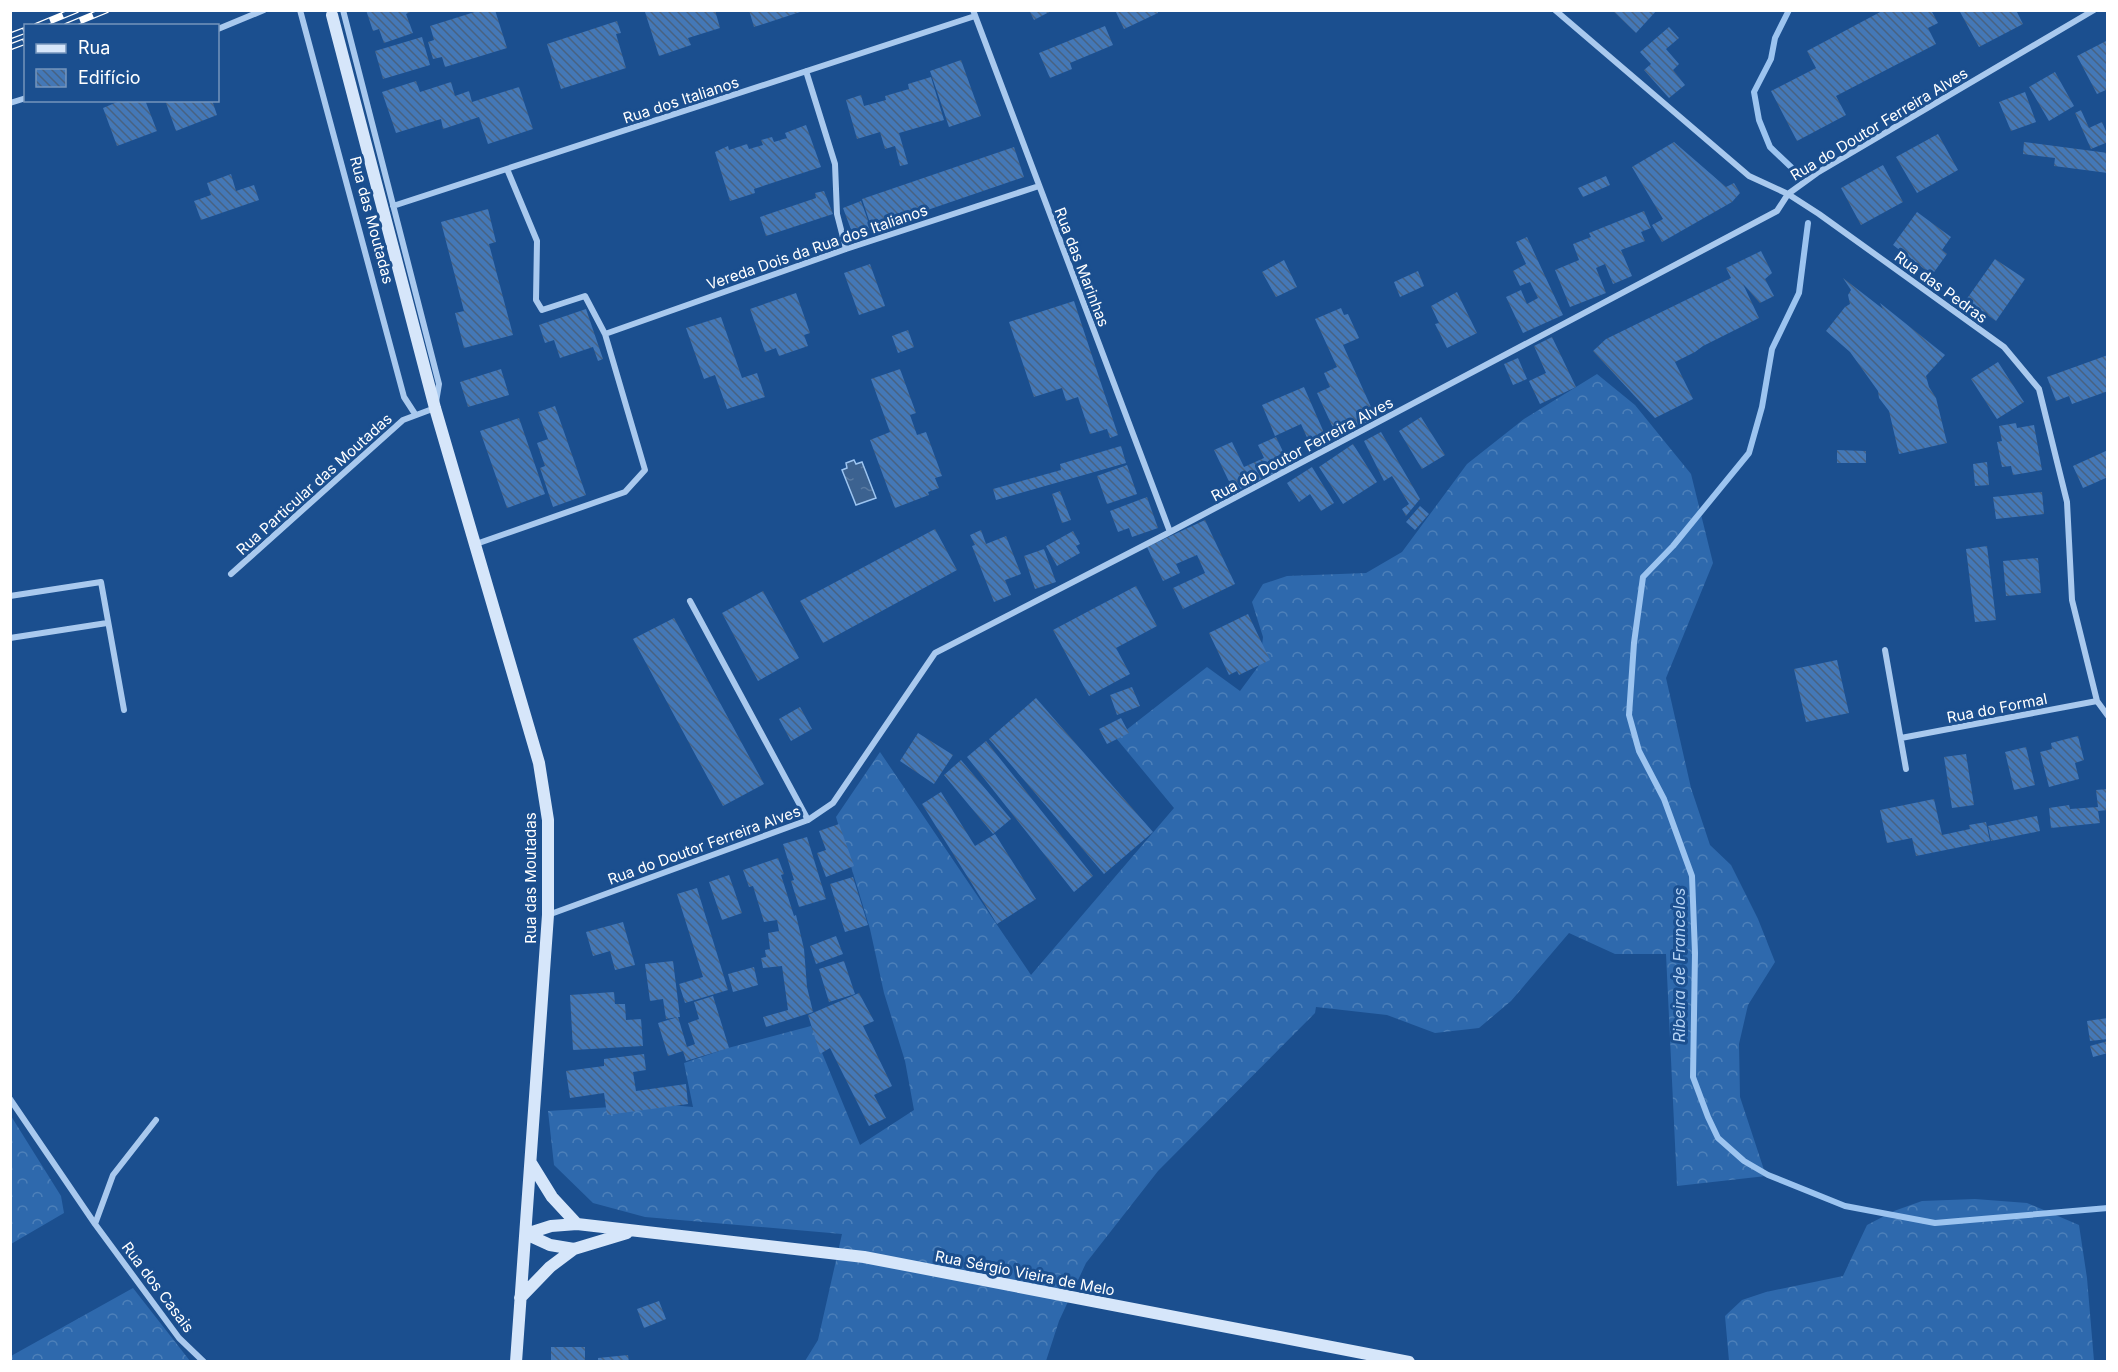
<svg xmlns="http://www.w3.org/2000/svg" width="2118" height="1372" font-family="Inter,sans-serif">
<style>
.forest{fill:url(#forest-crowns)}
.water{fill:url(#water-ripples);stroke:#9cc4f0;stroke-width:1.5}
.lines{fill:none;stroke-linecap:round;stroke-linejoin:round}
.stream{stroke:#9cc4f0;stroke-width:6}
.building{fill:url(#building-back-hatch)}
.minor{stroke:#a9c9ee;stroke-width:6}
.secondary{stroke:#d6e6fa;stroke-width:12}
.rail-casing{stroke:#fff;stroke-width:7}
.rail{stroke:#1b4f8f;stroke-width:4.5;stroke-dasharray:14;stroke-linecap:butt}
.labels{text-anchor:middle;dominant-baseline:central;stroke-width:6;stroke-linejoin:round;paint-order:stroke}
.street-label{font-size:15px;fill:#fff;stroke:#1b4f8f}
.water-label{font-size:16px;font-style:italic;fill:#b5d3f5;stroke:#1b4f8f}
</style>
<defs>
<pattern id="forest-crowns" width="20" height="18" patternUnits="userSpaceOnUse" patternTransform="scale(1.5)"><rect width="20" height="18" fill="#2e69ad"/><path d="M2 6a3 3 0 1 1 6 0M12 15a3 3 0 1 1 6 0" fill="none" stroke="#4d80b9"/></pattern>
<pattern id="water-ripples" width="26" height="14" patternUnits="userSpaceOnUse" patternTransform="scale(1.5)"><rect width="26" height="14" fill="#3c6290"/><path d="M2 4q2-2 4 0t4 0M15 11q2-2 4 0t4 0" fill="none" stroke="#597aa1"/></pattern>
<pattern id="building-back-hatch" width="6" height="6" patternUnits="userSpaceOnUse" patternTransform="scale(1.5)"><rect width="6" height="6" fill="#4478b7"/><path d="M-1 5l2 2M0 0l6 6M5-1l2 2" fill="none" stroke="#486282"/></pattern>
</defs>
<rect width="100%" height="100%" fill="#1b4f8f"/>
<path class="forest" d="M1597 374 1635 405 1691 474 1713 563 1666 678 1691 788 1710 845 1731 865 1758 919 1775 962 1748 1005 1739 1044 1740 1097 1766 1176 1677 1186 1666 954H1615L1569 933 1511 1001 1479 1028 1435 1033 1387 1015 1316 1007 1315 1013 1158 1171 1086 1263 1059 1321 1046 1361H805L818 1340 842 1234 645 1217 593 1203 554 1165 548 1111 659 1104 693 1107 684 1063 728 1048 811 1026 860 1145 914 1110 905 1061 884 993 870 929 836 817 880 752 1031 975 1174 808 1116 738 1207 667 1240 691 1260 664 1263 637 1252 602 1263 584 1287 576 1366 573 1402 552 1467 464 1524 419Z
M11 1116 61 1196 64 1213 11 1244Z
M1975 1199 2027 1203 2079 1225 2087 1278 2094 1361H1729L1725 1316 1742 1300 1766 1292 1843 1276 1867 1225 1894 1211 1922 1201Z
M133 1288 190 1361H11V1356Z"/>
<path class="water" d="M854 460 856 464 862 462 876 498 856 505 842 470 847 468 846 463Z"/>
<g class="lines">
<path class="stream" d="M1789 10 1775 38 1771 59 1754 92 1759 120 1770 147 1791 167
M1808 223 1799 293 1772 349 1762 407 1749 453 1673 546 1643 577 1634 643 1629 715 1639 751 1664 799 1692 876 1695 953 1693 1077 1708 1117 1718 1138 1744 1161 1768 1175 1845 1206 1935 1223 2108 1208"/>
</g>
<path class="building" d="M366 10H414L406 14 413 33 384 43 379 29 373 31Z
M481 10H495L507 48 445 67 442 57 433 59 428 42 434 40 430 26Z
M651 10H715L720 28 688 38 691 45 659 56 645 12Z
M749 10H802L803 11 754 27Z
M1029 10H1053L1034 20Z
M1115 10H1157L1158 13 1124 29Z
M1612 10H1657L1636 33Z
M1884 10H1931L1938 23 1928 28 1936 44 1836 96 1846 115 1797 141 1771 91 1816 68 1807 51Z
M1959 10H2016L2023 24 1979 47Z
M617 21 621 33 616 34 626 68 561 89 547 44Z
M1105 26 1113 45 1070 63 1072 69 1050 78 1039 53Z
M1669 27 1679 38 1666 49 1679 64 1673 70 1685 85 1669 98 1644 70 1651 64 1640 52Z
M422 37 430 65 383 79 375 51Z
M2108 40V89L2097 94 2077 56Z
M961 60 981 116 949 127 930 71Z
M2055 72 2074 106 2049 121 2029 87Z
M931 77 944 120 899 133 908 164 900 166 895 146 885 149 880 132 857 139 846 100 861 95 864 106 886 100 885 96 909 89 908 84Z
M416 81 420 92 451 82 455 96 469 91 472 102 519 87 533 129 488 144 479 117 443 129 441 119 396 133 382 92Z
M2025 92 2036 122 2011 131 1999 102Z
M122 100H145L157 131 117 146 103 108Z
M165 100H212L217 115 176 131Z
M2081 110 2089 128 2102 122 2108 136V142L2091 149 2075 113Z
M806 125 821 167 754 189 755 193 730 201 715 152 728 146 729 150 747 144 749 149 763 145 761 140 772 137 774 142 787 138 785 133Z
M1938 134 1958 170 1917 193 1896 157Z
M1674 142 1726 187 1734 183 1740 193 1732 202 1662 242 1652 225 1663 219 1632 167Z
M2024 142 2108 153V173L2054 166 2055 158 2023 154Z
M1014 147 1024 177 872 229 862 199Z
M1883 165 1903 202 1861 225 1841 188Z
M231 174 236 191 254 185 259 200 201 220 194 201 211 195 207 183Z
M1606 176 1610 185 1583 197 1578 188Z
M824 191 833 214 766 236 760 217 816 198 815 193Z
M861 201 871 229 853 235 843 208Z
M488 209 496 242 489 244 513 335 464 348 455 313 464 311 441 222Z
M1644 211 1651 228 1641 232 1645 241 1621 250 1632 276 1613 284 1605 264 1596 268 1606 293 1570 307 1555 270 1579 260 1573 244 1591 237 1589 233Z
M1917 212 1951 237 1942 250 1947 254 1932 275 1893 245Z
M1527 237 1563 315 1523 333 1506 297 1521 290 1527 304 1538 298 1530 282 1520 286 1513 271 1526 264 1516 242Z
M1761 251 1772 273 1765 279 1774 296 1760 303 1743 284 1759 318 1703 346 1695 352 1675 362 1693 399 1655 418 1593 351 1606 339 1731 278 1726 268Z
M1995 259 2025 279 1996 321 1966 300Z
M1284 260 1297 287 1276 297 1262 272Z
M870 264 885 306 859 315 844 273Z
M1418 271 1424 286 1400 297 1394 282Z
M1843 278 1883 309 1880 303 1945 355 1926 376 1929 387 1936 398 1947 443 1899 454 1889 411 1879 398 1878 391 1850 352 1826 331 1845 307 1850 304 1848 295 1851 290Z
M1457 292 1477 333 1447 348 1435 324 1439 323 1431 306Z
M796 293 810 333 804 335 808 346 779 356 776 348 765 352 750 309Z
M1074 301 1118 435 1110 438 1107 429 1090 434 1078 397 1066 401 1062 388 1034 397 1009 322Z
M1341 308 1344 315 1348 314 1359 338 1343 345 1376 418 1348 431 1345 425 1334 430 1317 393 1330 387 1324 373 1337 367 1315 319Z
M586 309 603 359 598 361 593 347 560 358 554 340 545 343 539 325Z
M721 317 742 378 757 373 765 397 727 409 715 375 704 379 686 328Z
M908 330 914 347 898 353 892 336Z
M1552 337 1576 387 1540 404 1529 381 1546 373 1534 346Z
M2108 355V391L2072 404 2069 396 2056 401 2047 377Z
M1518 358 1527 379 1513 385 1504 364Z
M1998 362 2024 402 1997 419 1971 379Z
M501 369 509 395 468 407 460 382Z
M900 369 916 413 910 415 917 435 926 432 942 476 935 478 939 488 928 492 929 495 895 508 870 440 890 432 871 379Z
M1304 387 1325 435 1309 442 1301 424 1275 436 1262 405Z
M555 406 586 495 553 507 540 468 545 466 537 443 548 439 538 412Z
M1421 417 1445 455 1422 469 1399 431Z
M519 418 545 494 507 508 480 431Z
M2016 423 2017 428 2034 425 2042 470 2013 475 2011 466 2002 467 1997 442 2002 441 1999 426Z
M1381 432 1420 499 1406 516 1402 509 1409 504 1392 476 1384 481 1364 441Z
M1276 437 1290 466 1234 492 1214 450 1232 442 1244 467 1264 458 1258 445Z
M1353 444 1377 482 1343 504 1319 467Z
M1121 446 1126 463 996 500 993 489 1061 470 1060 464Z
M1837 450 1866 451V463H1837Z
M2108 450V477L2083 488 2073 466Z
M1987 462 1989 485 1975 486 1973 464Z
M1127 465 1137 494 1107 504 1097 476Z
M1312 467 1334 503 1321 511 1310 494 1299 502 1287 483Z
M1060 491 1071 520 1062 523 1052 494Z
M2042 492 2044 514 1996 519 1993 497Z
M1147 497 1158 528 1132 537 1129 528 1118 532 1110 511Z
M1420 506 1429 514 1415 530 1406 522Z
M1205 520 1235 584 1183 609 1173 588 1205 573 1197 555 1176 564 1180 573 1163 581 1147 547Z
M935 529 957 570 823 643 800 601Z
M981 530 986 544 1006 536 1021 574 1005 580 1011 595 994 602 972 546 975 545 970 535Z
M1073 531 1080 544 1076 546 1080 553 1057 566 1046 546Z
M1987 546 1996 620 1975 622 1966 549Z
M1044 549 1056 582 1035 589 1024 556Z
M2038 558 2041 593 2006 596 2003 561Z
M1136 586 1157 626 1116 648 1130 674 1089 696 1053 630Z
M763 591 799 658 758 681 722 613Z
M1248 614 1270 660 1239 675 1237 671 1229 675 1209 633Z
M674 618 764 784 723 806 633 639Z
M1837 660 1849 713 1806 722 1794 669Z
M1132 687 1140 706 1117 715 1110 695Z
M1036 698 1153 832 1104 874 989 739Z
M800 707 812 729 791 741 779 719Z
M1121 718 1129 733 1107 744 1099 729Z
M918 733 953 755 934 784 900 761Z
M2078 736 2084 760 2075 763 2079 779 2049 787 2040 752 2052 749 2051 743Z
M986 741 1093 876 1074 892 967 757Z
M2026 747 2035 785 2014 790 2005 752Z
M1966 754 1974 805 1952 808 1944 757Z
M961 760 1011 819 993 834 944 775Z
M2108 789V810L2098 811 2100 823 2051 828 2049 808 2069 805 2070 809 2098 807 2096 790Z
M941 792 975 846 995 834 1036 899 997 924 922 804Z
M1934 799 1942 835 1970 829 1969 825 1986 822 1990 841 1916 856 1912 838 1887 843 1880 810Z
M2037 816 2040 831 1991 841 1988 826Z
M839 824 854 866 826 877 817 853 826 850 819 831Z
M807 837 826 899 799 907 791 881 794 880 783 844Z
M778 858 784 874 781 875 794 916 796 915 804 949 807 987 813 1012 766 1027 763 1017 788 1010 782 966 763 968 761 958 766 957 765 950 770 949 768 933 779 931 777 920 764 922 753 886 749 887 743 870Z
M729 875 742 913 722 920 709 882Z
M853 877 868 925 845 932 830 884Z
M697 888 728 990 685 1003 679 984 703 977 677 894Z
M623 922 635 965 615 970 610 951 593 956 586 932Z
M836 936 843 954 816 964 810 946Z
M673 961 680 1017H678L687 1047 695 1044 688 1023 699 1019 694 1002 713 996 729 1048 686 1061 683 1051 668 1056 658 1023 678 1017 666 1019 663 999 650 1001 645 964Z
M844 961 855 994 829 1002 819 969Z
M754 967 758 985 733 992 728 974Z
M614 992 615 1004H625L626 1020 641 1019 643 1046 573 1050 570 995Z
M859 993 874 1021 863 1026 892 1086 874 1095 886 1118 869 1126 830 1048 820 1054 808 1015Z
M2108 1018V1039L2090 1041 2087 1021Z
M2108 1041V1053L2093 1057 2090 1046Z
M644 1054 646 1070 633 1072 636 1091 686 1084 688 1104 607 1115 604 1093 570 1098 566 1071 604 1066V1059Z
M659 1301 666 1319 644 1328 637 1309Z
M551 1347H585V1362H551Z
M628 1355 629 1362H598V1358Z"/>
<g class="lines">
<path class="minor" d="M300 10 404 397 415 414
M973 10 1170 532
M1555 10 1749 176 1788 194 1819 214 2004 347 2039 389 2067 502 2072 600 2097 701 2108 716
M218 29 264 10
M806 71 835 164 837 214 846 249
M10 103 26 98
M393 206 975 16
M605 334 846 249 1039 186
M476 544 625 492 645 470 605 334 585 296 542 310 536 300 537 241 507 169
M231 574 403 420 435 408 439 384 343 10
M10 596 101 582 124 710
M690 601 808 820
M10 638 107 623
M1885 650 1906 769
M1901 738 2097 701
M548 915 808 820 833 803 935 653 1170 532 1777 211 1788 194 1817 173 2094 10
M10 1099 95 1224 179 1338 204 1362
M95 1224 113 1175 156 1120"/>
<path class="secondary" d="M332 15 435 408 539 763 548 820V915L516 1362
M531 1163 552 1197 577 1224
M526 1234 551 1226 577 1224 864 1257 1409 1362
M526 1234 550 1245 574 1249
M520 1298 550 1267 574 1249 627 1233"/>
<g class="rail-casing">
<path id="rail" d="M37 26 76 10
M67 26 106 10
M10 36 26 30
M10 47 26 41"/>
</g>
<use href="#rail" class="rail"/>
</g>
<g class="labels">
<g class="street-label">
<text transform="translate(681 100) rotate(-18)">Rua dos Italianos</text>
<text transform="translate(1879 124) rotate(-31)">Rua do Doutor Ferreira Alves</text>
<text transform="translate(372 220) rotate(75)">Rua das Moutadas</text>
<text transform="translate(817 247) rotate(-19)">Vereda Dois da Rua dos Italianos</text>
<text transform="translate(1082 267) rotate(69)">Rua das Marinhas</text>
<text transform="translate(1941 287) rotate(36)">Rua das Pedras</text>
<text transform="translate(1302 449) rotate(-28)">Rua do Doutor Ferreira Alves</text>
<text transform="translate(314 484) rotate(-42)">Rua Particular das Moutadas</text>
<text transform="translate(1997 708) rotate(-11)">Rua do Formal</text>
<text transform="translate(704 845) rotate(-20)">Rua do Doutor Ferreira Alves</text>
<text transform="translate(530 878) rotate(-90)">Rua das Moutadas</text>
<text transform="translate(1025 1273) rotate(11)">Rua Sérgio Vieira de Melo</text>
<text transform="translate(158 1287) rotate(53)">Rua dos Casais</text>
</g>
<g class="water-label">
<text transform="translate(1679 965) rotate(-90)">Ribeira de Francelos</text>
</g>
</g>
<rect width="2118" height="1372" fill="none" stroke="#ffffff" stroke-width="24"/>
<rect x="24" y="24" width="195" height="78" fill="#1b4f8f" stroke="#7695bc" stroke-width="1.5"/>
<rect x="36" y="44" width="30" height="9" fill="#d6e6fa" stroke="#7695bc" stroke-width="1.5"/>
<text x="78" y="54" font-size="18" fill="#ffffff">Rua</text>
<rect x="36" y="69" width="30" height="18" fill="url(#building-back-hatch)" stroke="#7695bc" stroke-width="1.5"/>
<text x="78" y="84" font-size="18" fill="#ffffff">Edifício</text>
</svg>
